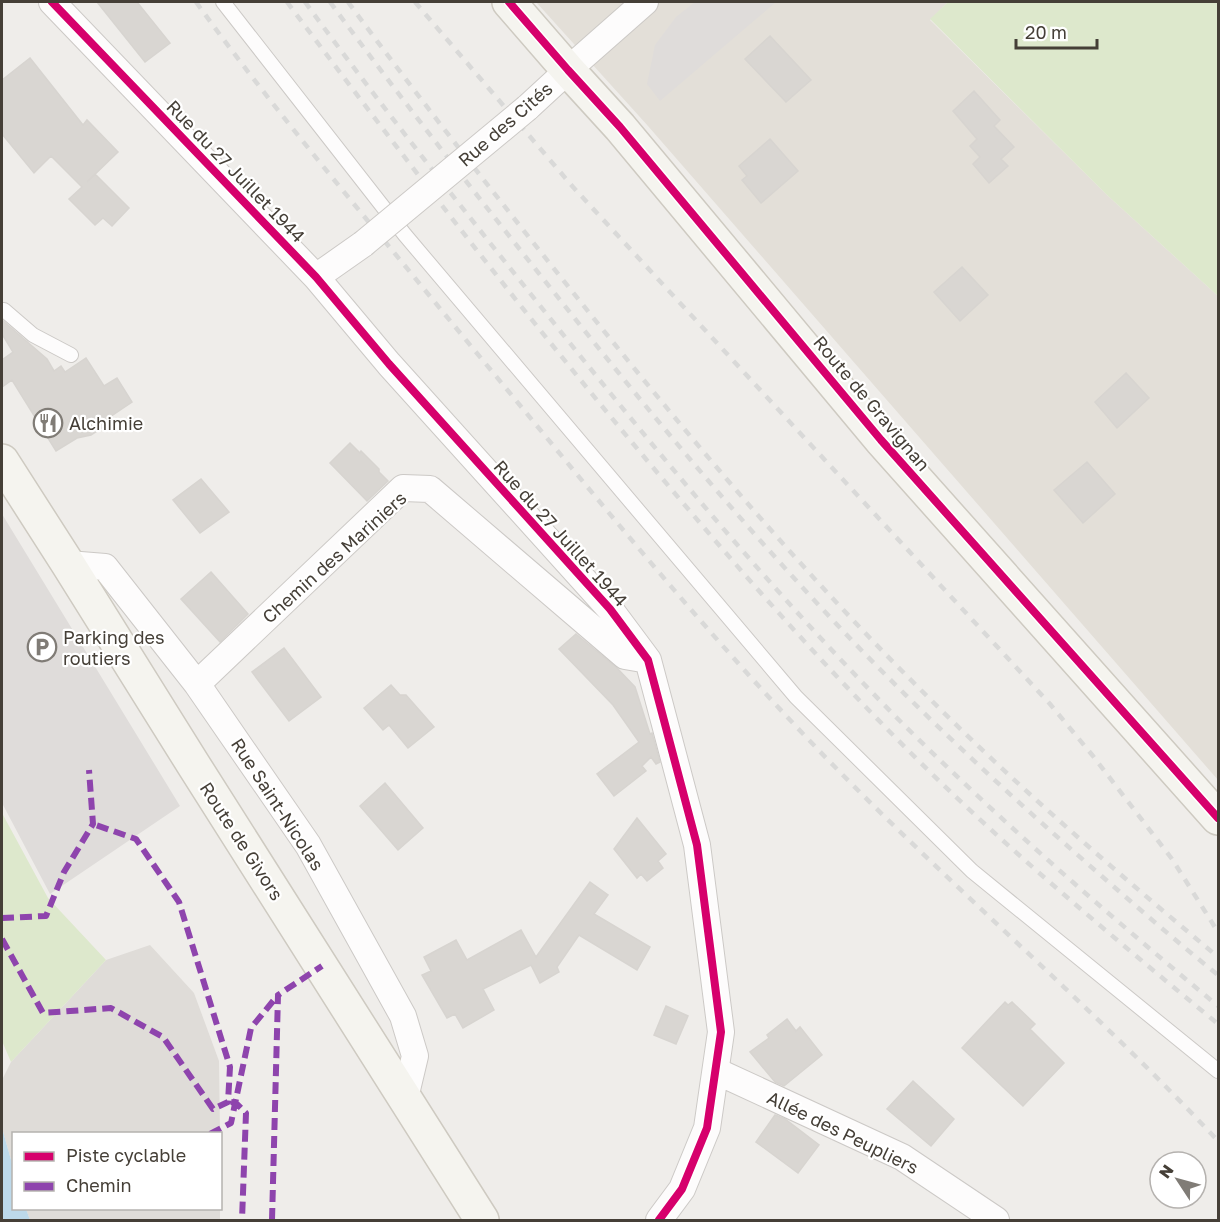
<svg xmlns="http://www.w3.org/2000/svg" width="1220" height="1222" font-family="'Golos Text',sans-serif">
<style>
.residential{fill:#e3dfd8}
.industrial{fill:#dfdcd8}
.green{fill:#dde8cc}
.parking{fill:#dfdcda}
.water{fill:#bdd9ea}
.building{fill:#d9d6d2;stroke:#d7d4d0;stroke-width:1.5}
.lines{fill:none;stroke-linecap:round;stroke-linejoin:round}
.lane-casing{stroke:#ccc9c6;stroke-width:16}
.street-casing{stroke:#ccc9c6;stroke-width:28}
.secondary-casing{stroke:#cecac1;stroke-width:36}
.lane{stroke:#fdfcfc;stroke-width:14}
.street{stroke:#fdfcfc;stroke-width:26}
.secondary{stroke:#f5f4ef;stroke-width:33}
.rail{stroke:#d9d9d8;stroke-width:4.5;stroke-dasharray:8 8;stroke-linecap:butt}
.street-bridge-casing{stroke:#ccc9c6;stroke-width:28;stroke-linecap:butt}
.street-bridge{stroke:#fdfcfc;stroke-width:26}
.quiet{stroke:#8e44ad;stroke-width:6;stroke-dasharray:12 6;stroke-linecap:butt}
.cycleway-casing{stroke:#fff;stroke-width:11}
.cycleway{stroke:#d6006c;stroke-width:8}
.labels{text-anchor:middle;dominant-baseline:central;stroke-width:4.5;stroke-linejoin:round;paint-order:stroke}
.street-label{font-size:18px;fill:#453f37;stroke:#fff}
.poi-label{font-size:18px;fill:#453f37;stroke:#fff;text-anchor:start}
</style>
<rect width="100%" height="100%" fill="#efedea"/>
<path class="residential" d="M536 2H948L930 20 1107 195 1218 296V780L648 126Z"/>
<path class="industrial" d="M150 945 194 993 219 1061 220 1133 14 1134 13 1167 2 1128V1080L11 1062 106 960Z
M26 1209H220V1220H30Z"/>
<path class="green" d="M948 2H1218V296L1107 195 930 19Z
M2 813 48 898 106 960 11 1062 2 1041Z"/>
<path class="parking" d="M695 2H776L660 101 647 84 655 45 676 17Z
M2 514 180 806 50 894 2 803Z"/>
<path class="water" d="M2 1128 13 1167 14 1208 26 1209 30 1220H2Z"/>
<path class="building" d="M97 2H137L170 43 145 62Z
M770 36 811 80 786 102 745 59Z
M30 58 83 125 87 120 118 152 87 182 95 174 129 208 112 226 103 218 95 225 69 199 82 187 51 156 34 173 2 134V80Z
M974 91 1000 120 994 126 1014 147 1001 159 1008 166 989 183 973 164 980 157 970 146 977 139 953 111Z
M770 139 798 171 761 203 742 180 747 176 739 166Z
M962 267 988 295 960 321 934 292Z
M2 320 47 359 54 371 61 366 65 372 86 358 104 386 117 378 132 402 104 421 106 425 91 435 77 438 56 451 12 380 2 387V360L13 352 2 334Z
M1126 373 1149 398 1117 428 1095 402Z
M350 443 360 453 361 451 379 469V472L388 481 367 501 330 463Z
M1087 462 1115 494 1083 523 1054 490Z
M201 479 229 512 200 533 173 500Z
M211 572 248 614 220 642 181 599Z
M576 634 617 668 635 687 650 734 652 733 660 762 656 764 651 757 642 766 646 771 614 796 597 774 639 742 613 705 559 649Z
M284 648 321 697 289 721 252 672Z
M391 685 400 695H406L434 727 408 748 389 725 383 730 364 708Z
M385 783 423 828 398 850 360 806Z
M637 818 666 854 658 861 663 868 647 881 641 874 637 878 614 849Z
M590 882 608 895 594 914 650 947 637 970 579 935 557 967 559 972 540 983 531 965 483 989 494 1010 463 1028 455 1014 447 1018 422 975 431 971 424 957 456 940 467 960 521 930 536 957Z
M1005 1002 1008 1005 1012 1002 1035 1024 1030 1029 1064 1063 1023 1106 962 1048Z
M666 1006 688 1016 676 1044 654 1035Z
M787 1019 796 1031 800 1027 822 1055 784 1086 775 1082 750 1052 769 1038 767 1035Z
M913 1081 954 1119 931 1146 887 1109Z
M775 1115 785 1119 819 1145 798 1173 756 1142Z"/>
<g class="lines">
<g class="lane-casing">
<path id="lane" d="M223 2 405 235 796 697 972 871 1218 1071
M2 310H4L33 335 71 355"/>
</g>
<g class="street-casing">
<path id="street" d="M52 2 316 277 389 364 610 609 648 660 697 845 721 1032 707 1128 682 1189 659 1220
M527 108 578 61 645 2
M316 277 363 244
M68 564 105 567 197 684 308 845 403 1016 415 1056 405 1098
M197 684 403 488 430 489 625 656 648 660
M716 1071 902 1157 996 1220"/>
</g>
<g class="secondary-casing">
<path id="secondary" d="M509 2 568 70 620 127 881 440 1218 818
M2 461 68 564 193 764 482 1220"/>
</g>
<use href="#lane" class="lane"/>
<use href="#street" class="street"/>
<use href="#secondary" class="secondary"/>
<path class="rail" d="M196 2C253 81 315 157 377 232 416 279 455 327 495 375 604 507 713 642 833 765 958 893 1096 1010 1218 1141
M287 2C401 154 517 305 640 452 732 562 827 671 930 772 1021 861 1120 943 1218 1024
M305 2C387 114 474 223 561 332 670 468 783 604 907 728 1006 826 1111 917 1218 1006
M330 2C402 100 477 196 553 291 652 416 754 539 865 654 939 730 1017 802 1097 872 1137 907 1177 942 1218 975
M348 2C424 105 503 205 583 305 693 442 807 578 932 701 1022 791 1120 875 1218 957
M415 2 573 187 1050 704 1093 756 1172 859 1218 932"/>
<g class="street-bridge-casing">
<path id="street-bridge" d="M363 244 527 108"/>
</g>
<use href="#street-bridge" class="street-bridge"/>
<path class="quiet" d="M2 918 46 916 64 872 93 824 89 770
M2 939 43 1013 111 1008 163 1037 213 1109 228 1102 230 1067 179 902 136 839 93 824
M231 1102 236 1103 246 1113 242 1220
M210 1134 231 1123 251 1028 278 995
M272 1220 278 995 322 966"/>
<g class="cycleway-casing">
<path id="cycleway" d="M52 2 316 277 389 364 610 609 648 660 697 845 721 1032 707 1128 682 1189 659 1220
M509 2 568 70 620 127 881 440 1218 818"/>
</g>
<use href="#cycleway" class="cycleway"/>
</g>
<defs>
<g id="restaurant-ring" transform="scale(1.5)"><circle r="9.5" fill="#fff" stroke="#807c76" stroke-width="1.5"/><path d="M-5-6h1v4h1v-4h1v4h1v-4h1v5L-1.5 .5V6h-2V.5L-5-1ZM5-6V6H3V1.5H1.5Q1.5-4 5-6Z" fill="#807c76"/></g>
<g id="parking-ring" transform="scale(1.5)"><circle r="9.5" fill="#fff" stroke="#807c76" stroke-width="1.5"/><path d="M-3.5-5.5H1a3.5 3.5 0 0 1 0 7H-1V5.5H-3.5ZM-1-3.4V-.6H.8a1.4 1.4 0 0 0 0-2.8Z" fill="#807c76"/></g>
</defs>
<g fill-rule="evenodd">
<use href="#restaurant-ring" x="48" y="423"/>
<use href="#parking-ring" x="42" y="647"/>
</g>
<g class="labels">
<g class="street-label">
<text transform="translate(505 124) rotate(-41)">Rue des Cités</text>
<text transform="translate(236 171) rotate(46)">Rue du 27 Juillet 1944</text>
<text transform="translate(872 403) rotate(50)">Route de Gravignan</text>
<text transform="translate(561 533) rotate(48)">Rue du 27 Juillet 1944</text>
<text transform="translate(334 557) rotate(-42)">Chemin des Mariniers</text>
<text transform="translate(278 804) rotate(57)">Rue Saint-Nicolas</text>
<text transform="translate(242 841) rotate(57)">Route de Givors</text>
<text transform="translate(843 1132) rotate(26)">Allée des Peupliers</text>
</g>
<g class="poi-label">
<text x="69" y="423">Alchimie</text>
<text x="63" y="637">Parking des<tspan x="63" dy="21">routiers</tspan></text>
</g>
</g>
<rect width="1220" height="1222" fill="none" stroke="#453f37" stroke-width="6"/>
<rect x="12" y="1132" width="210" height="78" fill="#ffffff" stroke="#b5b2af" stroke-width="1.5"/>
<rect x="24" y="1152" width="30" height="9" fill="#d6006c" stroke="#b5b2af" stroke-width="1.5"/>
<text x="66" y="1162" font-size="18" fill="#453f37">Piste cyclable</text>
<rect x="24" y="1182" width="30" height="9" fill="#8e44ad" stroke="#b5b2af" stroke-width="1.5"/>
<text x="66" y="1192" font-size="18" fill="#453f37">Chemin</text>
<g transform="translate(1178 1180) rotate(306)"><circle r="28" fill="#ffffff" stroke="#b5b2af" stroke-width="1.5"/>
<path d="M0-4.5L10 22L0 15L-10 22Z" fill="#807c76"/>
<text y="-9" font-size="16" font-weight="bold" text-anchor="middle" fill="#453f37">N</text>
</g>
<path d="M1016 39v9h81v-9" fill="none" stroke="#453f37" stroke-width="3"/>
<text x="1025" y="39" font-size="18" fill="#453f37" stroke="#ffffff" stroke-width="4.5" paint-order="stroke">20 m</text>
</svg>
